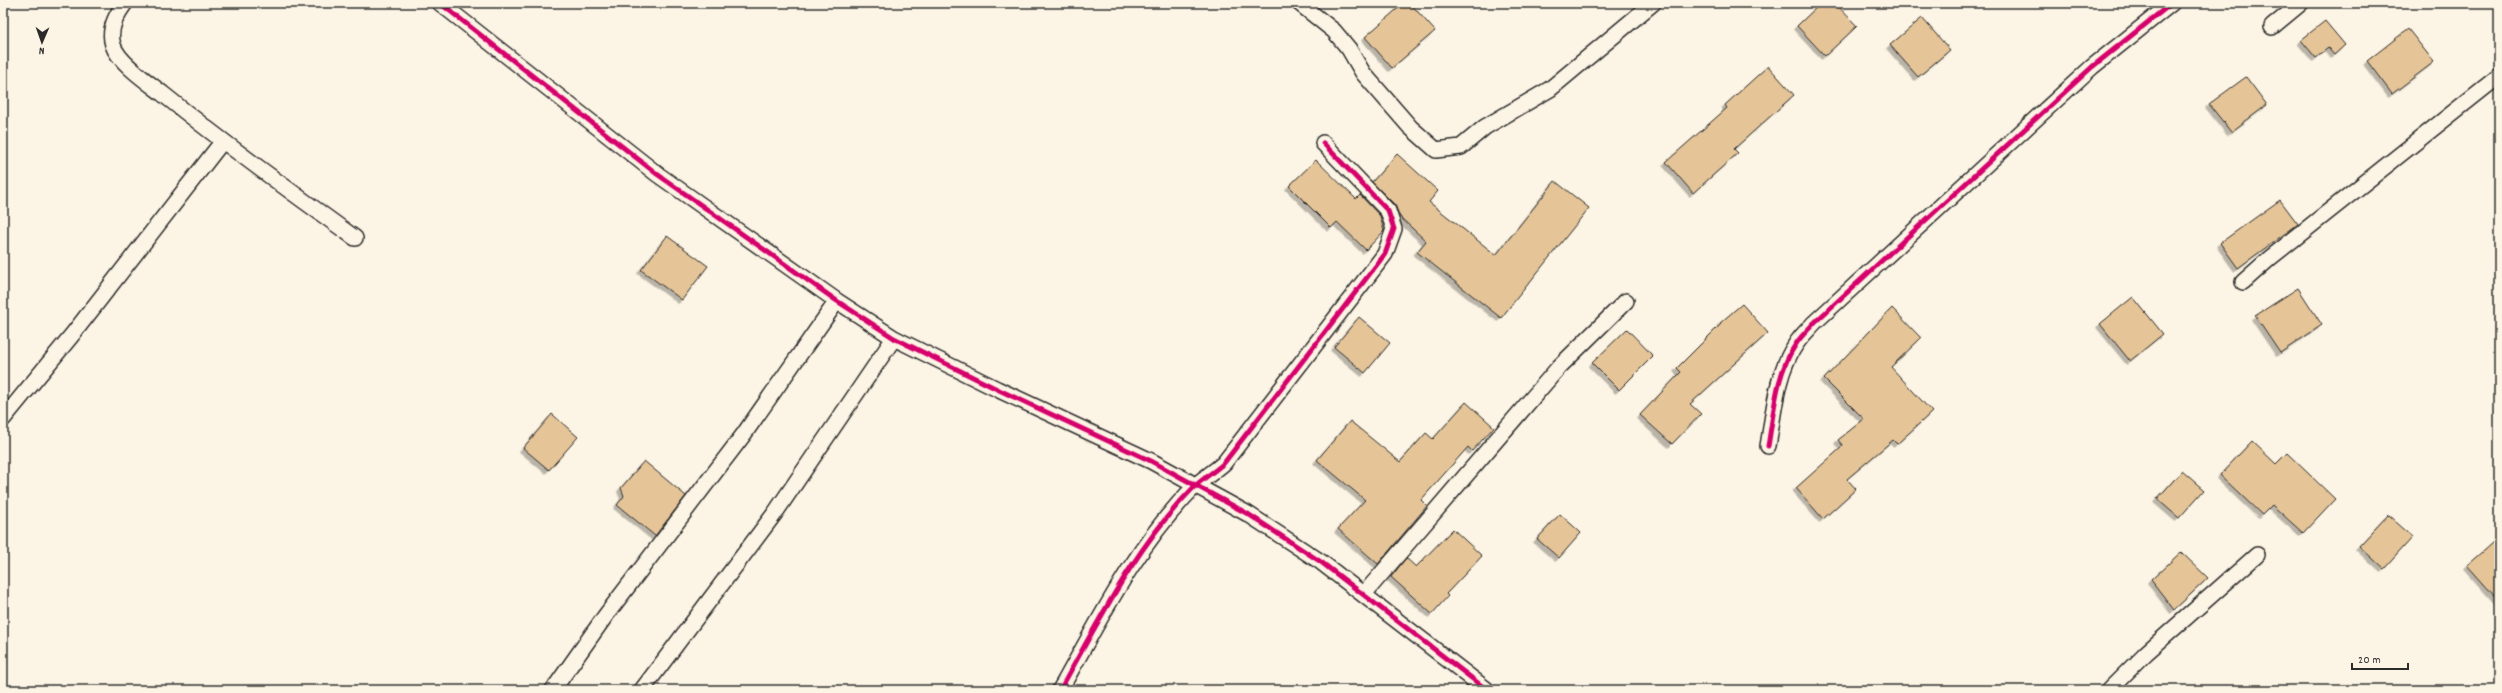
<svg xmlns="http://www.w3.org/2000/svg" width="2502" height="693" font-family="Dekko,sans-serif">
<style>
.building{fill:#e5c497;stroke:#2b2b2b;filter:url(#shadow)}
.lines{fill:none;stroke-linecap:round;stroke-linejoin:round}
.minor-casing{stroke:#2b2b2b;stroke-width:18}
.minor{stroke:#fcf5e5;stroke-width:15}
.cycleway-casing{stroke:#fcf5e5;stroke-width:8}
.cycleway{stroke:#d6006c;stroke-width:5}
</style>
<defs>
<filter id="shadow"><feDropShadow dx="-3.5" dy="3.5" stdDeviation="0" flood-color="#0004"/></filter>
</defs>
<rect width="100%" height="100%" fill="#fcf5e5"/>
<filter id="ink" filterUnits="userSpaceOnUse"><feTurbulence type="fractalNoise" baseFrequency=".025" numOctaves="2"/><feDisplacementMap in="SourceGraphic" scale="8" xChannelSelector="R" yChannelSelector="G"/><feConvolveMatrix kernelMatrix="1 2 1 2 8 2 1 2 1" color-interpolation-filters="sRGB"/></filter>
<g filter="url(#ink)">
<path class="building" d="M1404 3H1410L1435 31 1392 68 1365 37Z
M1821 3H1835L1857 26 1825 56 1797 26Z
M1922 18 1950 50 1918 77 1890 45Z
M2325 21 2345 45 2334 55 2328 48 2316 58 2301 40Z
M2408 29 2434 62 2392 94 2367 61Z
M1768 66 1794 95 1734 149 1738 153 1693 193 1666 162 1727 108 1725 105Z
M2246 77 2267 105 2231 132 2209 104Z
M1397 154 1438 191 1429 202 1496 255 1555 181 1589 208 1501 318 1417 252 1426 241 1400 217 1395 205 1372 182Z
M1316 160 1356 199 1360 195 1380 216 1384 231 1366 250 1337 222 1331 228 1289 186Z
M2280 200 2298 224 2238 268 2220 243Z
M667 236 708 266 682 300 641 270Z
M2298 288 2322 325 2280 353 2255 316Z
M2133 297 2163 334 2130 361 2100 324Z
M1742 304 1768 333 1690 404 1701 414 1672 444 1640 415 1681 372 1677 368 1721 324 1720 323Z
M1892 308 1921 338 1891 367 1932 412 1897 444 1893 440 1847 479 1856 489 1823 519 1796 488 1843 446 1838 440 1864 419 1824 379Z
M1359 317 1390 343 1365 373 1334 347Z
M1627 329 1653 356 1619 390 1592 363Z
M1466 402 1494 427 1472 451 1468 447 1421 500 1427 506 1378 564 1338 529 1365 500 1317 460 1350 421 1400 462 1426 433 1433 439Z
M552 414 578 437 549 470 523 448Z
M2252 441 2276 464 2287 453 2335 499 2303 533 2272 505 2262 515 2220 475Z
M644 461 686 496 655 536 617 505 624 496 621 488Z
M2182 471 2204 490 2179 518 2157 499Z
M1560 514 1581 533 1559 558 1537 539Z
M2388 515 2413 537 2384 569 2359 546Z
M1453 529 1482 556 1446 594 1448 596 1432 614 1391 577 1406 558 1416 567Z
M2499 537V601L2467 565Z
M2181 552 2208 578 2174 610 2151 580Z"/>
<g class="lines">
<g class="minor-casing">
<path id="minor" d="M125 3C116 15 108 30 113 45 118 62 149 83 163 94 225 144 290 191 355 238
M440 3 657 174 837 301 894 338 997 389 1151 461 1248 514 1321 562 1487 690
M1299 3 1334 31 1349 49 1363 73 1410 127 1436 150 1461 147 1485 127 1550 89 1653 3
M2272 27 2301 3
M2243 282 2270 258 2499 76
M3 419 72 335 222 142
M1768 446C1774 412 1776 373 1796 344 1801 336 1808 330 1814 323L2092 67 2172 3
M1364 594 1559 367 1626 301
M553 690 606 615 744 434 837 301
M642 690 775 513 894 338
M1060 690C1100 619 1137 544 1195 486 1204 478 1215 471 1224 463L1385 254 1394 229 1388 211 1323 143
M2109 690 2146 653 2257 555"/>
</g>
<use href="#minor" class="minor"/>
<g class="cycleway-casing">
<path id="cycleway" d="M440 3 657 174 837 301 894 338 997 389 1151 461 1248 514 1321 562 1487 690
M1768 446C1774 412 1776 373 1796 344 1801 336 1808 330 1814 323L2092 67 2172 3
M1060 690C1100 619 1137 544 1195 486 1204 478 1215 471 1224 463L1385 254 1394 229 1388 211 1323 143"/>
</g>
<use href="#cycleway" class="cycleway"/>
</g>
</g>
<rect width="2502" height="693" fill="none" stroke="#fcf5e5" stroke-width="16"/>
<rect x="8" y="8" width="2486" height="677" fill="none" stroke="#2b2b2b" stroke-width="1.5" filter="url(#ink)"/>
<g transform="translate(42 42) rotate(182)" stroke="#fcf5e5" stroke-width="3" paint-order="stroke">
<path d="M0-3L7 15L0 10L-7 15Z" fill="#2b2b2b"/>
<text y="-6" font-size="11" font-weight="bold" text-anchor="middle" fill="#2b2b2b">N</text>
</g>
<path d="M2352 663v6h56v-6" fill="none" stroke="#2b2b2b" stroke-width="2"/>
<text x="2358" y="663" font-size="12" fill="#2b2b2b" stroke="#fcf5e5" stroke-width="3" paint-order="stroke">20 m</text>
</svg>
